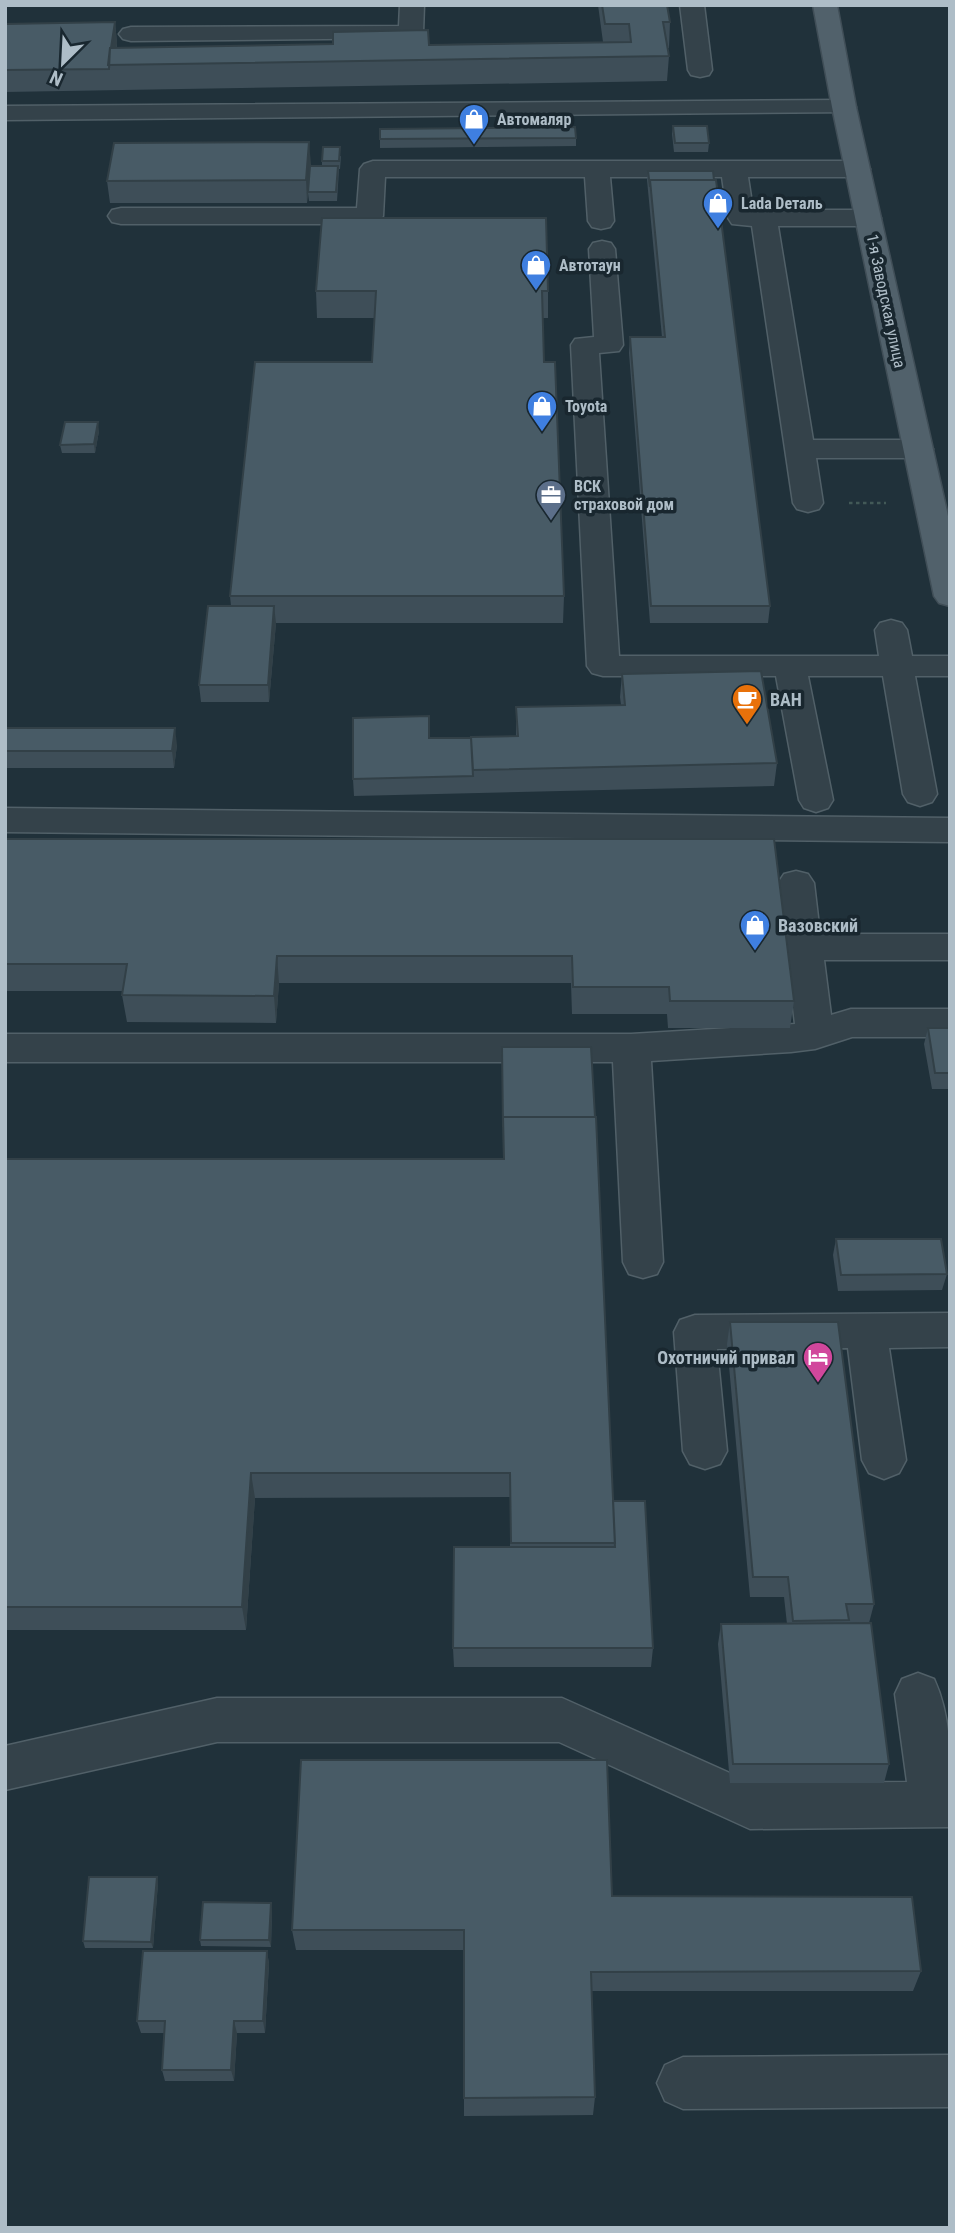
<svg xmlns="http://www.w3.org/2000/svg" width="955" height="2233" font-family="'Roboto Condensed',sans-serif">
<style>
.lines{fill:none;stroke-linecap:round;stroke-linejoin:round}
.minor-casing{stroke:#516068;stroke-width:3}
.major-casing{stroke:#404e57;stroke-width:3}
.path{stroke:#425957;stroke-width:2.5;stroke-dasharray:3.5 3.5;stroke-linecap:butt}
.minor{fill:#34424a;fill-rule:evenodd}
.major{fill:#51616b;fill-rule:evenodd}
.wall{fill:#3e4e58}
.shaded-wall{fill:#324047}
.building{fill:#485b66;stroke:#324047;stroke-width:2}
.labels{text-anchor:middle;dominant-baseline:central;stroke-width:7;stroke-linejoin:round;paint-order:stroke}
.far-poi-label{font-size:16px;font-weight:bold;fill:#aebdc7;stroke:#19272f;text-anchor:start}
.far-street-label{font-size:16px;fill:#aebdc7;stroke:#19272f}
.poi-label{font-size:18px;font-weight:bold;fill:#aebdc7;stroke:#19272f;text-anchor:start}
</style>
<rect width="100%" height="100%" fill="#20313a"/>
<g class="lines">
<g class="minor-casing">
<path id="minor" d="M400 5H424L423 33 419 38 131 41 123 39 119 34 123 29 131 27 399 26Z
M680 5H704L712 70 709 75 700 77 691 75 688 70Z
M844 100 853 102 856 107 853 112 5 120V106Z
M373 161H857L866 164 870 169 866 174 857 177H748L753 210H868L877 212 881 218 877 224 868 226H778L813 440H918L928 443 933 449 928 455 918 458H816L823 503 819 509 808 512 797 509 793 503 752 226 732 224 728 218 722 177H610L614 221 610 227 601 229 592 227 588 221 585 177H385L383 216 379 222 370 224H121L112 222 108 216 112 210 121 208H357L360 169 364 164Z
M602 241 611 243 615 249 623 345 619 351 599 353 619 656H879L875 630 880 623 891 620 902 623 907 630 912 656H950V676H915L937 794 932 802 920 806 908 802 903 794 883 676H808L833 800 828 808 816 812 804 808 799 800 776 676H603L592 673 587 666 571 345 575 339 594 337 589 249 593 243Z
M5 808 950 818V842L5 832Z
M796 871 808 874 814 883 820 934H950V960H824L831 1015 851 1009H950V1037H852L815 1049 791 1052 651 1061 663 1262 657 1274 643 1278 629 1274 623 1262 613 1062H5V1034H631L795 1024 778 883 784 874Z
M950 1313V1347L889 1348 906 1460 899 1473 884 1479 869 1473 862 1460 848 1348 717 1349 727 1451 720 1464 705 1469 690 1464 683 1451 674 1332 680 1320 695 1315Z
M918 1673 934 1679C955 1724 950 1778 950 1827L750 1829 559 1742H217L5 1790V1746L217 1698H562L752 1783 907 1782 895 1694 902 1679Z
M950 2055V2107L683 2109 665 2101 657 2083 665 2065 683 2057Z"/>
</g>
<g class="major-casing">
<path id="major" d="M813 5H837L856 107 950 525V606L939 603 934 596 832 107Z"/>
</g>
<path class="path" d="M849 503H886"/>
<use href="#minor" class="minor"/>
<use href="#major" class="major"/>
</g>
<path class="wall" d="M598 5H667L670 22 669 48H668L669 56 667 81 5 92V24L115 22 117 43V48L603 42Z
M673 126 709 143 708 152H674L672 134Z
M380 129 576 138V146L380 148Z
M341 156 340 169H339L337 201H309L308 193 307 203H110L107 181 311 164 310 171 322 166V161Z
M648 171 770 606 768 623H650L629 353 630 337H662L647 180Z
M316 291H548V318H542L544 362 564 596 563 623H276L269 702H201L199 685 231 606 230 596 372 362 375 318H317Z
M99 431 95 453H62L60 445Z
M622 674 777 763 774 786 354 796 353 779 429 738 516 736V707L621 705 620 697Z
M5 728 177 745 174 768H5Z
M5 839 794 1001 790 1028H668L667 1014H572L571 983H279L276 1023 127 1022 122 995 123 991H5Z
M928 1028H950V1089H932L924 1044Z
M502 1063 613 1501 653 1648 651 1667H454L453 1648 510 1547V1497L255 1498 246 1630H5V1159H503Z
M836 1239 947 1274 942 1290 838 1291 833 1255Z
M730 1322 874 1604 869 1623 889 1764 884 1783H730L718 1644 721 1624H787L784 1597H750L727 1344Z
M157 1877 158 1883 153 1948H85L83 1941Z
M612 1896 921 1971 913 1991H591L595 2097 593 2115 464 2116V1950H296L292 1930Z
M272 1910 271 1947 201 1946 200 1940Z
M267 1951 269 1964 265 2033H237L234 2081H165L162 2070 164 2033H141L137 2021Z"/>
<path class="shaded-wall" d="M115 22 117 43 115 64 109 65Z
M309 142 311 164 307 203 306 180Z
M98 422 99 431 95 453 94 444Z
M274 606 276 623 269 702 268 685Z
M175 728 177 745 174 768 172 751Z
M277 956 279 983 276 1023 274 996Z
M251 1473 255 1498 246 1630 242 1607Z
M157 1877 158 1883 153 1948 151 1942Z
M271 1903 272 1910 271 1947 269 1940Z
M267 1951 269 1964 265 2033 263 2021Z
M234 2021 237 2033 234 2081 231 2070Z"/>
<path class="building" d="M602 5H667L670 22H663L669 56 108 65 110 48 333 44V32L428 30 429 45 631 42 629 24H605Z
M115 22 111 48H110L109 69 5 70V24Z
M673 126H707L709 143H675Z
M575 127 576 138 380 139V129Z
M309 142 306 180 107 181 114 143Z
M323 147H340L339 161H322Z
M310 166H338L336 192H308Z
M648 171H713L714 180H650V187Z
M650 180H716L770 606H651L630 337H665Z
M322 218H546L548 291H542L544 362H555L564 596H230L255 362H372L376 291H316Z
M65 422H98L94 444 60 445Z
M208 606H274L268 685H199Z
M761 671 777 763 473 770 471 737 518 736 516 707 625 705 622 674Z
M429 716V738H471L473 776 353 779V718Z
M5 728H175L172 751H5Z
M5 839H774L794 1001H670L669 987H573L572 956H277L274 996 122 995 127 964H5Z
M928 1028H950V1073H935Z
M502 1047H591L595 1117H503V1127Z
M503 1117H596L615 1543H511L510 1473H251L242 1607H5V1159H504Z
M836 1239H941L947 1274 841 1275Z
M730 1322H838L874 1604H846L849 1620 793 1621 788 1577H753Z
M613 1501H645L653 1648H453L454 1547H615Z
M871 1623 889 1764H733L721 1624Z
M301 1760H607L612 1896 912 1897 921 1971 591 1972 595 2097 464 2098V1930H292Z
M89 1877H157L151 1942 83 1941Z
M203 1902 271 1903 269 1940H200Z
M143 1951H267L263 2021H234L231 2070H162L165 2021H137Z"/>
<defs>
<g id="shop-pin" transform="scale(1.575)"><path d="M0 17L-7.5 6A9.5 9.5 0 1 1 7.5 6Z" fill="#3f7fe0" stroke="#19272f"/><path d="M-5-2.5h2.3a2.7 3.5 0 0 1 5.4 0H5L5.5 6h-11ZM-1.5-2.5h3a1.5 2.3 0 0 0-3 0Z" fill="#fff"/></g>
<g id="office-pin" transform="scale(1.575)"><path d="M0 17L-7.5 6A9.5 9.5 0 1 1 7.5 6Z" fill="#5c6f8a" stroke="#19272f"/><path d="M-6-3h4V-5.5h4V-3h4V5H-6ZM-1-4.5V-3h2v-1.5ZM-6 0V1H6V0Z" fill="#fff"/></g>
<g id="cafe-pin" transform="scale(1.575)"><path d="M0 17L-7.5 6A9.5 9.5 0 1 1 7.5 6Z" fill="#e8710a" stroke="#19272f"/><path d="M-5.5-4.5H6V0H3Q3 3.5 0 3.5H-2.5Q-5.5 3.5-5.5 0ZM3-3.2v2h1.7v-2ZM-6 4.5H4V6H-6Z" fill="#fff"/></g>
<g id="hotel-pin" transform="scale(1.575)"><path d="M0 17L-7.5 6A9.5 9.5 0 1 1 7.5 6Z" fill="#d1479c" stroke="#19272f"/><path d="M-6-4.5h1.5V1H6V5H4.5V3h-9V5H-6ZM-4 0a1.8 1.8 0 1 1 3.6 0ZM.5 0V-2.5h3Q6-2.5 6 0Z" fill="#fff"/></g>
</defs>
<g fill-rule="evenodd">
<use href="#shop-pin" x="474" y="119"/>
<use href="#shop-pin" x="718" y="203"/>
<use href="#shop-pin" x="536" y="265"/>
<use href="#shop-pin" x="542" y="406"/>
<use href="#office-pin" x="551" y="495"/>
<use href="#cafe-pin" x="747" y="699"/>
<use href="#shop-pin" x="755" y="925"/>
<use href="#hotel-pin" x="818" y="1357"/>
</g>
<g class="labels">
<g class="far-poi-label">
<text x="497" y="119">Автомаляр</text>
<text x="741" y="203">Lada Dеталь</text>
<text x="559" y="265">Автотаун</text>
<text x="565" y="406">Toyota</text>
<text x="574" y="486">ВСК<tspan x="574" dy="18">страховой дом</tspan></text>
</g>
<g class="far-street-label">
<text transform="translate(886 301) rotate(78)">1-я Заводская улица</text>
</g>
<g class="poi-label">
<text x="770" y="699">ВАН</text>
<text x="778" y="925">Вазовский</text>
<text x="795" y="1357" text-anchor="end">Охотничий привал</text>
</g>
</g>
<rect width="955" height="2233" fill="none" stroke="#aebdc7" stroke-width="14"/>
<g transform="translate(63 63) rotate(204)" stroke="#19272f" stroke-width="5" paint-order="stroke">
<path d="M0-5L12 26L0 18L-12 26Z" fill="#aebdc7"/>
<text y="-10" font-size="19" font-weight="bold" text-anchor="middle" fill="#aebdc7">N</text>
</g>
</svg>
